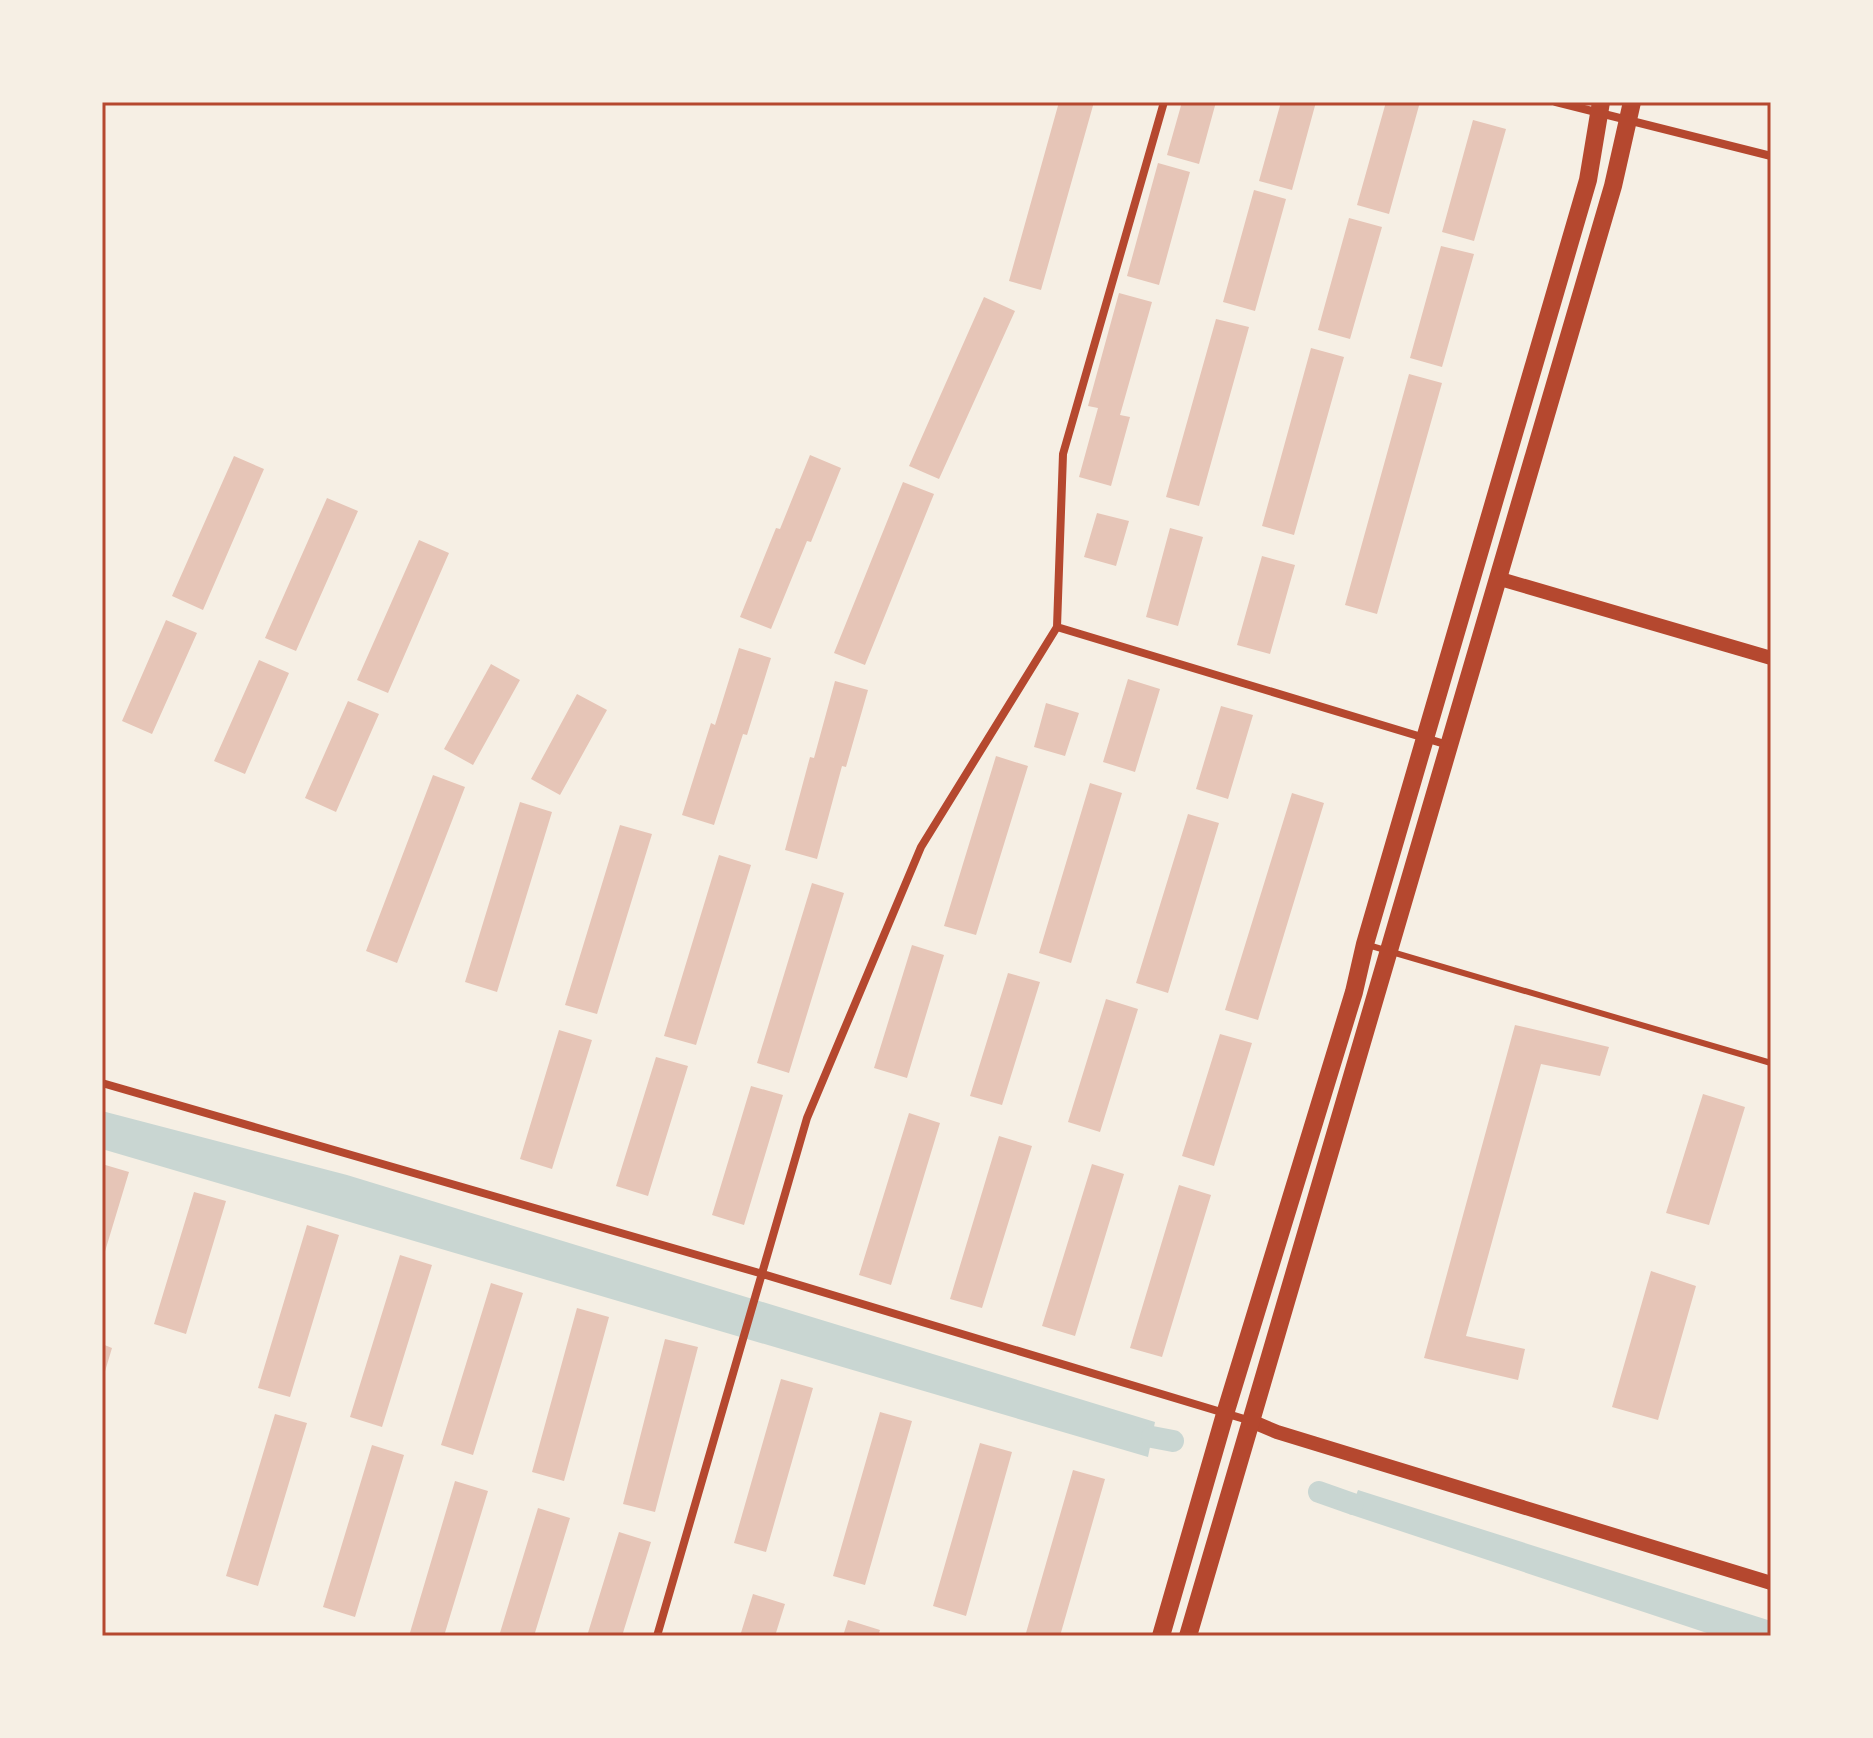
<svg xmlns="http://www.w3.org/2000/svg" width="1873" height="1738" font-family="'Asap Condensed',sans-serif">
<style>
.water{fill:#c9d6d2}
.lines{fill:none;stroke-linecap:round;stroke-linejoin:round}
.canal{stroke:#c9d6d2;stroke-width:22}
.building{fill:#e6c5b7}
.service{stroke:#b5482f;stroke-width:6}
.minor{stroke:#b5482f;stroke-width:8}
.tertiary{stroke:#b5482f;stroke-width:14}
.primary{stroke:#b5482f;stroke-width:18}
.neatline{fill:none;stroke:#b5482f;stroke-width:3}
</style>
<rect width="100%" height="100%" fill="#f6efe4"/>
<path class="water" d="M102 1111 347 1175 1155 1422 1148 1457 102 1149Z
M1358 1490 1771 1621V1636H1716L1349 1514Z"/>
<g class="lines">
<path class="canal" d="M1152 1437 1173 1441
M1319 1492 1353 1504"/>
</g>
<path class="building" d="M1059 102H1094L1041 290 1009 281Z
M1182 102H1216L1199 164 1167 155Z
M1281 102H1316L1292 190 1259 181Z
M1386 102H1420L1389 214 1357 205Z
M1473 120 1506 129 1474 241 1442 232Z
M1158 163 1190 172 1159 285 1127 276Z
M1254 190 1286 199 1255 311 1223 302Z
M1349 218 1382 227 1350 339 1318 330Z
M1441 246 1474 254 1442 367 1410 358Z
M1119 293 1152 302 1120 415 1130 417 1111 486 1079 477 1098 408 1088 406Z
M984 297 1015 311 939 479 909 466Z
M1216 319 1249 327 1199 506 1166 497Z
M1311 348 1344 357 1294 535 1262 526Z
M1409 374 1442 383 1377 614 1345 605Z
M810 455 841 468 811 542 807 541 771 629 740 617 776 528 780 529Z
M234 456 264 469 203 610 172 596Z
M903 482 934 494 865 665 834 653Z
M327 498 358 511 296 651 265 638Z
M1097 513 1129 521 1116 566 1084 557Z
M1170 528 1203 537 1178 626 1146 617Z
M419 540 449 553 388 693 357 680Z
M1262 556 1295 565 1270 654 1237 645Z
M166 620 197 633 152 734 122 721Z
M739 648 771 658 747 735 743 734 714 825 682 815 711 723 715 725Z
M259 660 289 673 245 774 214 761Z
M491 664 520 680 473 765 444 749Z
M1128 679 1160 689 1135 772 1103 762Z
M835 681 868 690 846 767 842 766 817 859 785 850 810 757 814 758Z
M577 694 607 710 560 795 531 779Z
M348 701 379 714 336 812 305 798Z
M1046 703 1079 713 1065 756 1034 747Z
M1221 706 1253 715 1228 799 1196 789Z
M996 756 1028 766 976 935 944 926Z
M433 775 465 787 397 963 366 951Z
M1090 783 1122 793 1071 963 1039 953Z
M1292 793 1324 803 1258 1020 1225 1010Z
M520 802 552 812 497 992 465 982Z
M1188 814 1219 823 1168 993 1136 983Z
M620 825 652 834 597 1014 565 1005Z
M719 855 751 865 696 1045 664 1036Z
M812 883 844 893 789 1073 757 1063Z
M912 945 944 955 907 1078 874 1068Z
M1008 973 1040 982 1002 1105 970 1096Z
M1106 999 1138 1009 1100 1132 1068 1122Z
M1515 1025 1609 1047 1600 1076 1541 1064 1466 1336 1525 1349 1518 1380 1424 1358Z
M559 1030 592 1040 552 1169 520 1159Z
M1220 1034 1252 1043 1214 1166 1182 1156Z
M656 1057 688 1066 648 1196 616 1186Z
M751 1086 783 1095 744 1225 712 1215Z
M1703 1094 1745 1107 1709 1225 1666 1213Z
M909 1113 940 1123 891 1285 859 1275Z
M999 1136 1032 1146 982 1308 950 1299Z
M102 1164 129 1172 103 1258H102Z
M1092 1164 1124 1174 1075 1336 1042 1326Z
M1179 1185 1211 1195 1162 1357 1130 1348Z
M194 1192 226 1201 186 1334 154 1324Z
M307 1225 339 1235 290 1397 258 1388Z
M400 1255 432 1265 382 1427 350 1417Z
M1651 1271 1696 1286 1658 1420 1612 1407Z
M491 1283 523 1293 473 1455 441 1445Z
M577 1308 609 1317 564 1481 532 1472Z
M665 1339 698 1347 655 1512 623 1504Z
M102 1344 112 1348 103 1378H102Z
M781 1379 813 1388 766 1552 734 1543Z
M880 1412 912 1421 865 1585 833 1576Z
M275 1414 307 1423 258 1586 226 1576Z
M980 1443 1012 1452 966 1616 933 1606Z
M372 1445 404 1455 355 1617 323 1607Z
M1073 1470 1105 1479 1060 1636H1036L1026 1633Z
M455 1481 488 1491 444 1636H409Z
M538 1508 570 1518 534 1636H499Z
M619 1532 651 1542 622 1636H587Z
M753 1594 785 1604 775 1636H740Z
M848 1620 880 1630 878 1636H843Z"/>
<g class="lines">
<path class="service" d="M1368 945 1771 1063"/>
<path class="minor" d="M1556 102 1771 156
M1057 627 1448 745
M102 1083 763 1274 1251 1421
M657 1636 807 1118 921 847 1057 627 1063 454 1164 102"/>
<path class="tertiary" d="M1497 578 1771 658
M1251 1421 1277 1432 1771 1583"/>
<path class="primary" d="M1161 1636 1225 1414 1354 992 1365 944 1588 180 1601 102
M1188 1636 1613 186 1632 102"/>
</g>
<rect width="1873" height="1738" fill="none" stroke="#f6efe4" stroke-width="208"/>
<rect x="104" y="104" width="1665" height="1530" class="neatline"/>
</svg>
